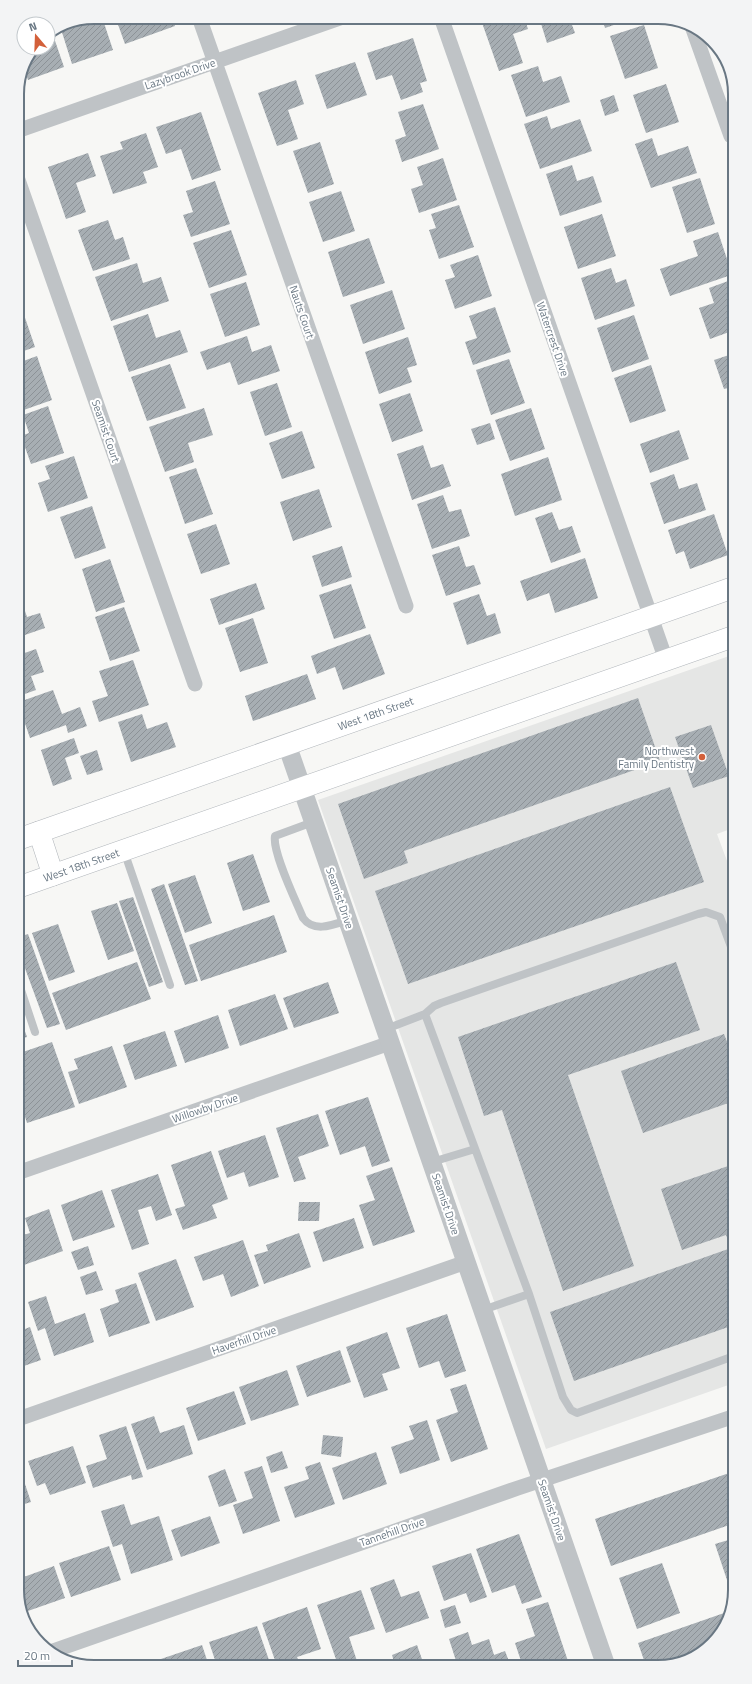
<svg xmlns="http://www.w3.org/2000/svg" width="752" height="1684" font-family="'Titillium Web',sans-serif">
<style>
.built{fill:#e5e6e5}
.building{fill:url(#building-hatch)}
.lines{fill:none;stroke-linecap:round;stroke-linejoin:round}
.secondary-casing{stroke:#b1b6bb;stroke-width:22}
.service{stroke:#bfc3c6;stroke-width:8}
.minor{stroke:#bfc3c6;stroke-width:15}
.tertiary{stroke:#bfc3c6;stroke-width:19}
.secondary{stroke:#fff;stroke-width:21}
.poi-dot{fill:#d3603a;stroke:#fff;stroke-width:1.5}
.labels{text-anchor:middle;dominant-baseline:central;stroke-width:4;stroke-linejoin:round;paint-order:stroke}
.street-label{font-size:11px;fill:#697783;stroke:#fff}
.poi-label{font-size:11px;fill:#697783;stroke:#fff;text-anchor:end}
.rim{fill:none;stroke:#697783;stroke-width:2}
</style>
<defs>
<pattern id="building-hatch" width="6" height="6" patternUnits="userSpaceOnUse"><rect width="6" height="6" fill="#a7aeb3"/><path d="M-1 1l2-2M0 6l6-6M5 7l2-2" fill="none" stroke="#8c9297"/></pattern>
</defs>
<rect width="100%" height="100%" fill="#f7f7f5"/>
<path class="built" d="M732 655 733 828 717 834 733 877 734 1383 546 1449 318 800Z"/>
<path class="building" d="M94 17H102L113 50 72 64 60 26 65 23Z
M122 17H172L175 26 125 44 116 19Z
M480 17H524L528 29 513 34 523 63 499 71Z
M539 17H569L575 33 547 43Z
M602 17H637L605 28Z
M644 25 658 68 625 79 610 36Z
M52 32 64 67 28 80 23 66 25 60 34 48H48V34Z
M413 38 427 81 420 83 423 92 401 100 392 75 376 80 367 53Z
M355 62 367 95 327 109 315 75Z
M538 66 543 82 561 76 570 102 526 117 511 75Z
M296 80 304 104 288 110 298 139 277 146 258 93Z
M666 84 679 122 646 133 633 95Z
M614 95 619 111 605 116 600 100Z
M423 104 439 149 402 162 395 140 406 136 398 112Z
M201 112 221 170 192 180 181 149 166 154 156 127Z
M547 116 551 129 580 119 592 151 540 169 524 124Z
M146 133 158 167 143 172 147 183 113 194 100 156 123 149 120 142Z
M652 138 658 156 688 146 697 173 651 188 635 144Z
M320 142 334 184 308 193 293 151Z
M88 153 96 176 76 183 86 212 66 219 48 167Z
M443 158 457 200 419 213 411 189 423 185 417 167Z
M572 165 577 181 593 176 602 202 560 216 546 174Z
M700 178 715 224 687 233 672 187Z
M215 181 230 224 191 237 183 215 193 212 186 191Z
M341 191 355 231 323 242 309 202Z
M459 205 474 247 439 259 429 230 436 228 431 214Z
M602 214 616 256 578 269 564 227Z
M108 220 115 240 123 237 130 259 93 271 78 230Z
M231 230 247 275 209 288 193 243Z
M718 232 731 271V275L670 296 660 269 698 256 693 241Z
M369 238 385 283 343 297 328 252Z
M478 255 492 296 455 309 445 280 455 277 450 265Z
M137 263 143 283 161 277 169 301 111 321 95 277Z
M611 268 616 283 626 279 635 306 595 320 581 278Z
M731 280 732 331 710 339 699 308 714 303 709 288Z
M246 282 260 325 225 337 210 294Z
M392 290 405 329 363 344 350 305Z
M18 303H20L35 347 18 353Z
M495 307 511 352 473 365 465 342 477 338 469 316Z
M148 314 156 338 180 330 188 352 129 372 113 326Z
M634 315 649 359 612 372 597 328Z
M247 336 252 352 271 345 280 371 238 385 230 362 207 370 200 352Z
M408 337 417 365 407 368 412 382 379 394 365 352Z
M732 354V387L724 389 714 360Z
M37 356 52 400 18 412V363Z
M509 359 525 403 491 415 476 370Z
M170 364 186 408 147 421 131 377Z
M651 365 666 411 630 423 614 378Z
M277 383 292 427 265 436 250 392Z
M410 393 423 431 392 442 379 404Z
M48 406 64 453 31 464 21 436 29 433 23 415Z
M204 408 213 435 188 443 194 462 165 472 149 427Z
M531 408 545 449 510 461 495 420Z
M490 423 495 439 477 445 471 429Z
M679 430 689 459 650 473 640 444Z
M302 431 315 468 282 479 269 443Z
M423 445 431 468 443 464 451 486 412 500 397 454Z
M74 456 88 498 48 512 38 483 50 479 45 466Z
M548 457 562 500 515 516 501 474Z
M196 468 213 514 185 524 169 477Z
M674 474 679 489 697 483 706 510 664 524 650 483Z
M319 489 332 527 293 541 280 502Z
M443 495 449 512 461 509 470 536 432 549 417 504Z
M92 506 106 548 75 559 60 517Z
M552 512 559 530 572 526 581 552 551 563 535 518Z
M714 514 728 555 690 569 684 551 676 554 668 530Z
M216 524 230 564 201 574 187 534Z
M342 546 352 577 322 587 312 556Z
M459 546 466 567 474 565 481 584 446 596 432 555Z
M585 558 598 598 555 613 549 593 527 601 520 581Z
M110 559 125 602 96 612 82 569Z
M256 583 265 609 219 625 210 599Z
M351 584 366 628 334 639 319 595Z
M19 593 27 617 40 613 45 628 19 637Z
M479 594 487 616 495 613 501 633 467 645 453 603Z
M124 607 140 651 110 661 95 617Z
M253 618 268 663 240 672 225 628Z
M370 634 385 674 343 690 335 667 317 674 311 656Z
M36 649 44 672 31 676 36 690 19 696V655Z
M133 660 149 705 99 722 92 701 108 696 99 671Z
M307 674 316 699 253 721 245 696Z
M53 690 62 714 80 707 87 726 68 733 66 725 30 738 19 706V702Z
M638 698 660 761 404 851 408 863 364 879 338 804Z
M142 714 147 729 167 722 176 747 131 762 118 722Z
M711 725 729 776 693 788 675 737Z
M74 738 79 753 65 758 72 779 53 786 41 750Z
M97 750 103 770 87 775 80 756Z
M670 787 704 882 408 984 375 891Z
M253 854 270 902 243 911 227 863Z
M195 875 212 923 185 933 168 884Z
M164 884 198 981 185 985 151 889Z
M133 897 163 982 149 987 119 901Z
M117 903 134 951 108 960 91 911Z
M274 915 287 952 201 981 189 945Z
M58 924 75 972 49 981 32 933Z
M28 934 60 1024 47 1028 19 952V937Z
M137 962 151 999 66 1030 52 993Z
M676 962 700 1030 568 1075 634 1266 563 1291 502 1110 484 1116 458 1037Z
M328 982 339 1013 294 1028 283 998Z
M275 994 288 1029 240 1046 228 1010Z
M218 1015 229 1048 185 1063 174 1031Z
M20 1017 27 1037 20 1039Z
M165 1031 177 1066 135 1080 123 1045Z
M724 1034 734 1060V1101L643 1133 621 1071Z
M52 1042 75 1107 27 1123 20 1101V1053Z
M112 1046 127 1087 79 1104 68 1072 78 1069 74 1059Z
M368 1097 390 1161 372 1167 365 1146 340 1155 325 1111Z
M318 1114 329 1146 298 1157 306 1179 294 1182 276 1128Z
M265 1135 279 1177 249 1187 244 1172 227 1178 218 1151Z
M211 1151 228 1199 212 1205 217 1218 183 1230 175 1209 185 1206 171 1165Z
M734 1164V1325L574 1381 550 1312 731 1248 726 1235 682 1250 661 1189Z
M392 1167 415 1232 373 1246 359 1205 375 1200 366 1176Z
M158 1174 172 1215 156 1221 151 1206 138 1210 149 1244 132 1250 111 1190Z
M102 1190 115 1227 73 1241 61 1205Z
M299 1202H320L319 1221H298Z
M49 1209 63 1251 21 1266 20 1236 30 1233 25 1218Z
M354 1218 364 1248 323 1262 313 1232Z
M299 1233 311 1267 264 1284 254 1255 268 1251 266 1245Z
M243 1240 259 1286 231 1297 223 1274 203 1281 194 1257Z
M88 1246 94 1265 78 1270 71 1252Z
M176 1259 194 1307 156 1321 138 1273Z
M96 1271 103 1290 86 1295 80 1277Z
M136 1283 150 1323 109 1337 100 1309 119 1302 115 1290Z
M46 1296 55 1324 85 1313 94 1342 54 1356 45 1328 38 1331 28 1302Z
M447 1314 466 1371 445 1378 439 1361 419 1368 406 1328Z
M30 1327 41 1360 21 1367 20 1331Z
M387 1332 400 1368 382 1374 388 1390 364 1398 346 1347Z
M340 1350 351 1382 307 1397 296 1366Z
M287 1370 299 1405 251 1421 239 1387Z
M466 1384 488 1449 451 1462 436 1420 458 1412 450 1389Z
M234 1391 246 1424 198 1441 186 1408Z
M154 1416 160 1433 184 1425 193 1454 147 1470 131 1424Z
M427 1420 440 1460 400 1474 391 1447 414 1439 409 1426Z
M126 1426 143 1477 132 1480 131 1475 93 1488 86 1466 107 1459 99 1435Z
M323 1435 343 1437 341 1457 321 1454Z
M73 1446 86 1483 50 1495 45 1483 37 1486 28 1461Z
M282 1451 288 1468 271 1473 266 1457Z
M376 1452 387 1484 343 1500 332 1468Z
M320 1462 335 1504 295 1518 284 1487 309 1479 305 1467Z
M262 1466 280 1521 243 1534 233 1505 253 1498 244 1472Z
M225 1469 237 1501 219 1507 208 1476Z
M735 1471V1523L611 1566 595 1519Z
M21 1472 31 1502 21 1505Z
M124 1504 131 1525 159 1516 173 1560 131 1574 122 1544 113 1547 101 1511Z
M210 1516 220 1543 181 1557 171 1530Z
M519 1534 542 1597 522 1604 515 1585 492 1593 476 1549Z
M735 1538V1590L732 1595 715 1544Z
M109 1546 121 1580 71 1597 59 1563Z
M471 1553 487 1597 470 1603 466 1593 444 1601 432 1566Z
M662 1563 680 1613 637 1629 619 1578Z
M54 1566 65 1598 25 1612 21 1600V1578Z
M394 1579 401 1597 419 1591 429 1618 386 1633 370 1588Z
M361 1590 375 1629 349 1637 357 1661 346 1665H338L317 1605Z
M548 1602 569 1664H522L515 1643 535 1636 526 1609Z
M455 1605 461 1623 445 1628 440 1610Z
M307 1607 321 1649 297 1657 300 1665 277 1666 262 1623Z
M727 1612 719 1637 683 1663H645L638 1643Z
M257 1626 269 1660 252 1666H217L209 1642Z
M468 1632 472 1645 489 1639 494 1655 505 1651 510 1664H457L449 1639Z
M202 1645 209 1666H160L158 1660Z
M417 1645 424 1665H395L392 1655Z
M150 1663 151 1666H141Z"/>
<g class="lines">
<g class="secondary-casing">
<g id="secondary">
<path d="M39 832 53 875"/>
<path id="s1" d="M19 839 732 588"/>
<path id="s2" d="M19 887 732 637"/>
</g>
</g>
<path class="service" d="M313 822 275 836C272 852 296 901 303 918 314 933 333 925 348 920
M124 851 170 985
M20 987 35 1032
M425 1014 529 1294
M386 1029 425 1014 434 1006 441 1003 698 914 706 912 720 917 733 952
M432 1162 475 1149
M483 1310 529 1294 563 1397 571 1410 577 1413 734 1356"/>
<path class="minor" d="M199 17 406 606
M441 17 666 660
M693 29 731 136
M17 131 343 17
M17 177 195 684
M20 1172 390 1043
M21 1418 466 1262
M50 1652 518 1488 735 1416"/>
<path class="tertiary" d="M287 745 605 1663"/>
<use href="#secondary" class="secondary"/>
</g>
<circle class="poi-dot" cx="702" cy="757" r="4"/>
<g class="labels">
<g class="street-label">
<text transform="translate(180 74) rotate(-19)">Lazybrook Drive</text>
<text transform="translate(302 312) rotate(71)">Nauts Court</text>
<text transform="translate(553 339) rotate(71)">Watercrest Drive</text>
<text transform="translate(106 431) rotate(71)">Seamist Court</text>
<text stroke="none"><textPath href="#s1" startOffset="378">West 18th Street</textPath></text>
<text stroke="none"><textPath href="#s2" startOffset="66">West 18th Street</textPath></text>
<text transform="translate(340 898) rotate(71)">Seamist Drive</text>
<text transform="translate(205 1108) rotate(-19)">Willowby Drive</text>
<text transform="translate(446 1204) rotate(71)">Seamist Drive</text>
<text transform="translate(244 1340) rotate(-19)">Haverhill Drive</text>
<text transform="translate(552 1510) rotate(71)">Seamist Drive</text>
<text transform="translate(392 1532) rotate(-19)">Tannehill Drive</text>
</g>
<g class="poi-label">
<text x="694" y="751">Northwest<tspan x="694" dy="13">Family Dentistry</tspan></text>
</g>
</g>
<path d="M0 0H752V1684H0ZM94 24H658A70 70 0 0 1 728 94V1590A70 70 0 0 1 658 1660H94A70 70 0 0 1 24 1590V94A70 70 0 0 1 94 24Z" fill="#f3f4f5" fill-rule="evenodd"/>
<path class="rim" d="M94 24H658A70 70 0 0 1 728 94V1590A70 70 0 0 1 658 1660H94A70 70 0 0 1 24 1590V94A70 70 0 0 1 94 24Z"/>
<g transform="translate(36 36) rotate(341)"><circle r="19" fill="#ffffff" stroke="#c3c9cd"/>
<path d="M0-3L7 15L0 10L-7 15Z" fill="#d3603a"/>
<text y="-6" font-size="11" font-weight="bold" text-anchor="middle" fill="#697783">N</text>
</g>
<path d="M18 1660v6h54v-6" fill="none" stroke="#697783" stroke-width="2"/>
<text x="24" y="1660" font-size="12" fill="#697783" stroke="#ffffff" stroke-width="3" paint-order="stroke">20 m</text>
</svg>
